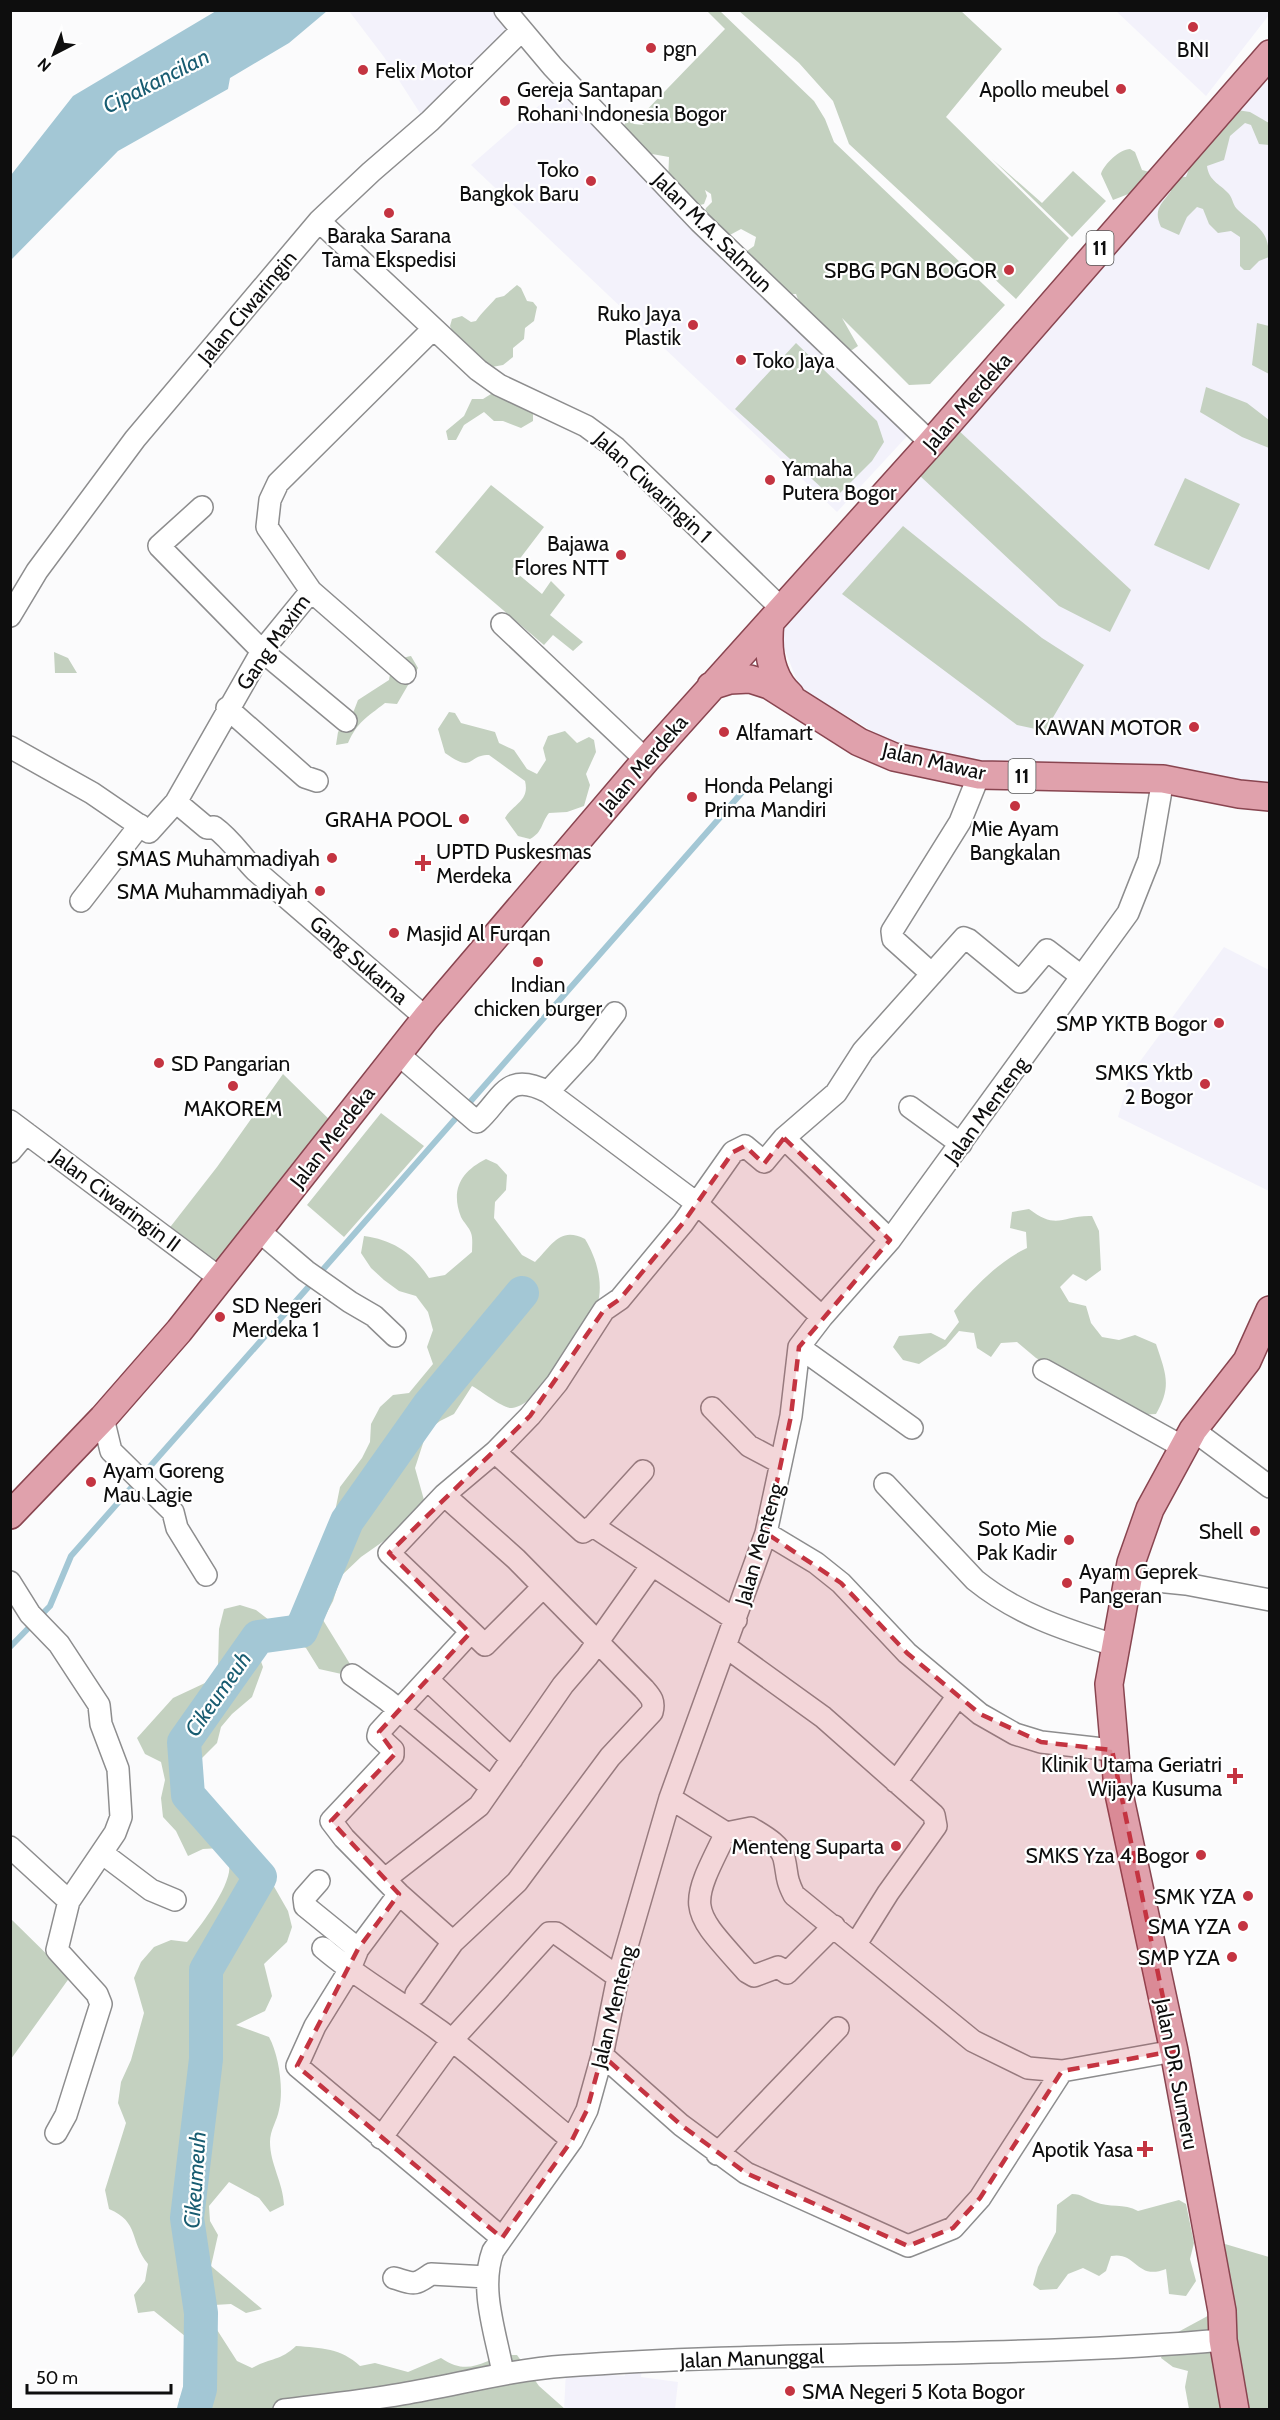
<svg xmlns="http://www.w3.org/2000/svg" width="1280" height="2420" font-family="Cabin,sans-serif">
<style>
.built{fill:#f3f2fb}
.green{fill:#c4d1c0}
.water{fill:#a3c7d5}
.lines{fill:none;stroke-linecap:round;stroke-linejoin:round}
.stream{stroke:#a3c7d5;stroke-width:6}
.river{stroke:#a3c7d5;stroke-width:34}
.minor-casing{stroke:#8d8d8e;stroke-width:24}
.major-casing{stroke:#894550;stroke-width:30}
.minor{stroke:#fff;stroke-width:21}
.major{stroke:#e0a1ac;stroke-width:27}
.marked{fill:#c43441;fill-opacity:0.2;stroke:#c43441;stroke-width:4.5;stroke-dasharray:12 8;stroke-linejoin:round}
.poi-dot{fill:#c43441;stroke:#fff;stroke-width:2}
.labels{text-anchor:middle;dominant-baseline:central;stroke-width:4.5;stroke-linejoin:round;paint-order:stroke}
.shield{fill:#fff;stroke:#565656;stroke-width:1.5}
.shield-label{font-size:20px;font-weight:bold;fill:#0e0e0e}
.poi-label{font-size:21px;fill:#0e0e0e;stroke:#fff;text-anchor:end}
.street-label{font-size:21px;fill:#0e0e0e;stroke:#fff}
.water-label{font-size:22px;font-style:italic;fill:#185c71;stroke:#fff}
</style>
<rect width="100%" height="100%" fill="#fbfbfc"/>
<path class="built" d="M1269 10V15L1206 96 1116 11Z
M349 11H506L521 31 427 124 384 57Z
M1269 73V783L921 760 800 688 784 648 783 630 792 600Z
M559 88 685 222 910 433 837 512 471 165Z
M1224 947 1269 970V1191L1118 1117 1130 1075Z
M626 2366 642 2368 641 2377 678 2382 675 2409 564 2410 566 2371 625 2376Z"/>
<path class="green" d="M707 11H720L814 101 825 119 834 142 1005 305 930 384 909 385 842 318 858 346 852 350H843L798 311 799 302 796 294H788L746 260 747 251 754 246 756 237 741 229 728 236 703 217 706 208 712 202 711 194 705 190 707 196 704 204 696 206 668 184 669 157 635 151 623 127 628 118 634 124 644 125 638 119 725 29Z
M739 11H961L1002 49 946 117 1069 238 1016 299 849 144 833 101 799 63Z
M1237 110 1250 112 1269 123V145L1259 144 1251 125 1245 123 1230 136 1224 160 1207 166C1209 181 1219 183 1229 194 1233 199 1233 206 1238 210 1256 227 1269 229 1269 257L1259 261 1250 270H1244L1240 266V237L1231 231 1218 233 1209 224 1203 209 1197 207 1187 217 1179 235 1161 227C1153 209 1161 205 1171 191L1131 193 1113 200 1101 174C1104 164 1120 149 1130 149L1135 152 1142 170 1165 176 1186 177 1190 166 1214 133H1220Z
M992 159 1042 203 1073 171 1106 201 1072 237Z
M517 285 521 288 527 301 533 302 537 307 534 321 525 328 524 339 513 348V357L503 365 492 367 465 349 463 342 455 337 450 326 452 319 462 316 471 322 476 321C482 312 489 306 496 298L504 296Z
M1257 323 1269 326V374L1252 365Z
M796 343 877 421 884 442 872 461 834 499 735 409Z
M1206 387 1247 403 1269 420V448L1242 437 1200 412Z
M491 394 499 395 510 402 514 401 533 412V421L521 428 503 421H494L484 412 464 425 456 440H448L446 431 464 416 472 399H483Z
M957 429 1131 590 1110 632 1059 606 919 475Z
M1185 478 1240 504 1209 570 1154 545Z
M491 485 544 527 512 569 542 594 551 581 565 595 550 615 583 642 573 651 553 635 544 645 435 552Z
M903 526 1042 638 1084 665 1045 731 1017 725 842 594Z
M54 652 68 658 77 673H55Z
M411 656 418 668 397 704 385 703C366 718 358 721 348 743L336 745 338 732 353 713 358 700 389 680C392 665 396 659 411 656Z
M449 712 455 713 461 723 495 732 499 743 514 750 527 769 537 774 546 760 543 748 548 736 565 731 577 743 589 737 594 740 596 752 586 774 590 785 584 806 567 812 549 813C541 823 543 832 530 839L518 836 505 818C513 804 530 801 525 781L489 755C466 755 475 774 445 753L438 729Z
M283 1074 339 1129 221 1279 164 1235 217 1167Z
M381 1113 424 1146 344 1237 307 1205Z
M486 1159 497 1164 507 1175 506 1190 495 1202 494 1218 522 1255 535 1262C552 1245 560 1226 585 1239 597 1259 604 1284 597 1306 580 1331 543 1404 512 1408 503 1409 482 1391 472 1386L454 1414 440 1421 427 1431 415 1468 424 1500 418 1517 361 1557 341 1576 333 1601 323 1620 350 1664 346 1675 319 1669 306 1648 294 1642 258 1653 263 1667 252 1697 232 1714 221 1727 217 1743 194 1766 188 1780 189 1811 231 1836 252 1861 260 1877 272 1883 288 1911 292 1927 287 1942 264 1964 272 1996 265 2011 236 2025 269 2037C279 2055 284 2090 279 2110 277 2121 270 2130 270 2142 270 2164 283 2182 284 2205L270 2212 259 2198 229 2182 209 2206 210 2221 218 2235 211 2266 262 2309 246 2313 231 2304 214 2305 212 2322 237 2361 252 2368C270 2358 280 2361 296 2346 321 2348 341 2348 360 2366L375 2363 408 2372 441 2358C474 2380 484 2354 517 2355L539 2386 565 2409H179V2400L195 2363 196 2345 154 2311 138 2313 134 2295 145 2281 148 2264C129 2241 140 2222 109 2209L105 2190 126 2123 118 2103 121 2082 131 2060 144 2013 134 1978 141 1962 154 1947 171 1940 187 1942C199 1929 233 1883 229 1865 228 1860 223 1853 220 1848L203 1849 188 1856 176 1831 163 1817 161 1798 165 1780 161 1762 145 1754 137 1738 173 1698 205 1683 218 1667 219 1629 224 1609 240 1605 256 1610 269 1620 285 1619 298 1607 303 1591 325 1561 340 1487 362 1458 370 1442 371 1424 380 1407 393 1395 409 1393 433 1364 427 1347 433 1330 428 1312 416 1296 399 1291 384 1280 371 1268 361 1253 364 1236C393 1240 413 1253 429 1278L445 1275 472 1252C472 1246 473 1238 471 1233 469 1227 464 1223 461 1217 450 1189 462 1171 486 1159Z
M1029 1209C1058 1231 1062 1215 1092 1216L1099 1231 1101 1270 1086 1281 1073 1274 1060 1287 1069 1302 1086 1306 1091 1323 1102 1337 1119 1340 1135 1335 1156 1344C1166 1374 1172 1386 1156 1414L1139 1415 1036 1358 1017 1342 1001 1343 991 1357 977 1348 974 1333 959 1331 946 1346 919 1364 903 1360 893 1347 899 1336 931 1333 945 1340 959 1322 954 1311C974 1287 999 1261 1027 1248L1026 1232 1010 1228 1012 1212Z
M11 1919 70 1977 11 2059Z
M1072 2194C1082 2194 1086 2199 1095 2202 1109 2208 1124 2203 1138 2211L1179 2200 1186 2204 1194 2243 1190 2259 1196 2281 1186 2296 1169 2294 1166 2269C1136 2281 1137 2251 1111 2256L1106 2271 1099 2276 1083 2268 1068 2274 1057 2289 1040 2290 1033 2285 1038 2267 1056 2232 1057 2205Z
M1225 2244 1269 2257V2409H1189L1185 2387 1188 2371 1173 2367 1161 2358 1167 2338 1215 2312 1230 2294Z"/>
<path class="water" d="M216 11H327L289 43 230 78 228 89 118 151 11 260V175L73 96Z"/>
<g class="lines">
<path class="stream" d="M319 1274 752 781
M10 1647 50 1606 71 1556 311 1284"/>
<path class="river" d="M194 2410 200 2389 201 2313 187 2218 206 2059V1970L260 1877 188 1795 184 1742 258 1637 301 1631 347 1521 429 1405 522 1293"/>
<g class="minor-casing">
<path id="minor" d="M505 10 553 67 700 222 931 443
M319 221 478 370 499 385 586 426 616 448 782 609
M202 507 159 546 262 651 346 721
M311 591 405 673
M10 616 37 571 135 439 319 221 371 172 430 121 521 31
M502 624 646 760
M227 708 305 777 317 781
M10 747 92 793 149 832 176 802 207 828 214 827C232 840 241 856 256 871L426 1018
M176 802 262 651 311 591 267 527 270 500 278 483 433 329
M81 901 140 825
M932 974 893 939 892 931 960 822 979 775
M398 1054 477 1122C503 1099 505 1070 548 1092L695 1202 822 1317
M548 1092 586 1051 615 1013
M910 1107 961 1144
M10 1121 221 1279
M784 1138 890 1240
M10 1152 26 1133
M259 1231 306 1271 350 1302 374 1316 395 1336
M799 1347 912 1428
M1044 1370 1183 1447
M712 1408 749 1446 781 1463
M103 1418 111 1451 173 1512 177 1528 206 1575
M1193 1430 1270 1487
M495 1452 583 1532 593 1526 643 1471
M885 1484 975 1580C1017 1614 1063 1629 1114 1645
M593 1526 736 1620
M766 1533 816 1563 841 1583 907 1653 980 1714 1015 1734 1041 1742 1112 1750
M1127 1578 1186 1584 1270 1600
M10 1582 30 1614 59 1644 99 1705 101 1724 118 1769 121 1817 115 1833 69 1901 57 1950 97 1994 101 2004 66 2115 56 2133
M543 1587 485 1645 389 1553 444 1495 495 1452 530 1416 557 1383 604 1310 620 1299 683 1223 733 1152 745 1146 764 1162 784 1138 836 1093 863 1051 964 938 969 940 1020 982 1047 950 1081 976
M726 1647 823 1717 934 1815 936 1826 888 1893 856 1944
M352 1675 387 1700 491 1787
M428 1680 512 1759
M896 1782 957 1697
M670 1798 726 1833 751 1828C762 1835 780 1844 784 1858 788 1875 785 1877 794 1895L973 2041 1028 2068 1062 2071
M726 1833C687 1911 689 1907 747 1972L754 1976 778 1967 787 1973 834 1926
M10 1847 69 1901
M102 1853 151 1890 175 1900
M385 1879 479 1806 563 1685 587 1657 652 1565
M319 1881 304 1898 305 1906 358 1949
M399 1894 358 1949 349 1971 315 2026 297 2066 502 2238
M453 1942 399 1894 344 1838 331 1821 393 1755V1750L378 1736 379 1732 470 1633
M323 1948C359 1979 401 2002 440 2031 485 2065 528 2104 572 2140
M416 1994 453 1942 517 1882 610 1757 652 1712C655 1701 651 1697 644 1689L516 1559 444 1495
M602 2055 681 2125 746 2173 908 2246 953 2228 980 2198 1062 2071 1174 2051
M381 2138 452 2040 549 1933H556L618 1977
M717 2154 838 2028
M394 2278C415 2284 414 2286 431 2274L487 2277
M503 2373C496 2334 479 2289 493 2251L572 2140 587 2110 602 2056 618 1977 670 1798 766 1533 791 1416 799 1347 822 1317 890 1240 1128 913 1149 860 1163 779
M284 2410C324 2405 363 2401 402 2394 457 2385 509 2370 565 2366 784 2350 1004 2359 1223 2340"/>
</g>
<g class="major-casing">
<path id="major" d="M770 622C767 648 769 676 790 695
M711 686 730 680 750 679 769 685 859 742 894 757 979 775 1163 779 1239 794 1270 797
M10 1515 103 1418 179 1331 426 1018 646 760 931 443 1270 54
M1235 2410 1223 2340 1222 2311 1174 2051 1118 1789 1109 1684 1131 1563 1150 1509 1193 1430 1247 1361 1270 1310"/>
</g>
<use href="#minor" class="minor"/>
<use href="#major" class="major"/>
</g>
<path class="marked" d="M784 1138 890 1240 799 1347 791 1416 766 1533 841 1583 907 1653 980 1714 1041 1742 1112 1750 1174 2051 1062 2071 980 2198 953 2228 908 2246 746 2173 681 2125 602 2055 587 2110 572 2140 502 2238 297 2066 358 1949 399 1894 331 1821 395 1754 379 1732 470 1633 389 1553 530 1416 604 1310 620 1299 683 1223 733 1152 745 1146 764 1164Z"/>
<g class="poi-dot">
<circle cx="1193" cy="27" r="6"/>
<circle cx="651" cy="48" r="6"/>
<circle cx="363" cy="70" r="6"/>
<circle cx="1121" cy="89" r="6"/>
<circle cx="505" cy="101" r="6"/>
<circle cx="591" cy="181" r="6"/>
<circle cx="389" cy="213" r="6"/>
<circle cx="1009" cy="270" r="6"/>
<circle cx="693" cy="325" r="6"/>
<circle cx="741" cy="360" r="6"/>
<circle cx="770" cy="480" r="6"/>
<circle cx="621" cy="555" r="6"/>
<circle cx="1194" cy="727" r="6"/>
<circle cx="724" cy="732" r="6"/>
<circle cx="692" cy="797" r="6"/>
<circle cx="1015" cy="806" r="6"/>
<circle cx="464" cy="819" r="6"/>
<circle cx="332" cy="858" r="6"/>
<path d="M420 854h6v6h6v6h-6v6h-6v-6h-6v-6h6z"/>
<circle cx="320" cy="891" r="6"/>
<circle cx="394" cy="933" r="6"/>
<circle cx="538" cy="962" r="6"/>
<circle cx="1219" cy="1023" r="6"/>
<circle cx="159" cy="1063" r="6"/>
<circle cx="1205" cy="1084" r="6"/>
<circle cx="233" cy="1086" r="6"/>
<circle cx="220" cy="1317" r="6"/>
<circle cx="91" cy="1482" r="6"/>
<circle cx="1255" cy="1531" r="6"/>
<circle cx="1069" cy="1540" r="6"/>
<circle cx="1067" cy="1583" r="6"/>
<path d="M1232 1767h6v6h6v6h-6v6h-6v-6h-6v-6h6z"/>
<circle cx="896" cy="1846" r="6"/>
<circle cx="1201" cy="1855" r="6"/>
<circle cx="1248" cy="1896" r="6"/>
<circle cx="1243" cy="1926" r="6"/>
<circle cx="1232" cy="1957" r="6"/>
<path d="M1142 2140h6v6h6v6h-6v6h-6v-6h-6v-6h6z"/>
<circle cx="790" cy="2391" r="6"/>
</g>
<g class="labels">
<g class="shield">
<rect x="1086.5" y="231" width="27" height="34" rx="4.5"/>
<rect x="1008.5" y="759" width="27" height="34" rx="4.5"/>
</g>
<g class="shield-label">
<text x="1100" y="248">11</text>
<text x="1022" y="776">11</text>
</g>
<g class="poi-label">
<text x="663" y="48" text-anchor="start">pgn</text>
<text x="1193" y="49" text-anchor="middle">BNI</text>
<text x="375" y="70" text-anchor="start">Felix Motor</text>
<text x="517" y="89" text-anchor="start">Gereja Santapan<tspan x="517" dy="24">Rohani Indonesia Bogor</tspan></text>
<text x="1109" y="89">Apollo meubel</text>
<text x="579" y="169">Toko<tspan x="579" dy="24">Bangkok Baru</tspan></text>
<text x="389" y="235" text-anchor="middle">Baraka Sarana<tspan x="389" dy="24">Tama Ekspedisi</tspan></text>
<text x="997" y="270">SPBG PGN BOGOR</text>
<text x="681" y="313">Ruko Jaya<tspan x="681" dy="24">Plastik</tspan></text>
<text x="753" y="360" text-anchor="start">Toko Jaya</text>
<text x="782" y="468" text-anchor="start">Yamaha<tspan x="782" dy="24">Putera Bogor</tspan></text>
<text x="609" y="543">Bajawa<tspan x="609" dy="24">Flores NTT</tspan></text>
<text x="1182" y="727">KAWAN MOTOR</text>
<text x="736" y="732" text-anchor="start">Alfamart</text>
<text x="704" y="785" text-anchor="start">Honda Pelangi<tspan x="704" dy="24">Prima Mandiri</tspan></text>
<text x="452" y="819">GRAHA POOL</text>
<text x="1015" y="828" text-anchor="middle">Mie Ayam<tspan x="1015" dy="24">Bangkalan</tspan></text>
<text x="436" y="851" text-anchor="start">UPTD Puskesmas<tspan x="436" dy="24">Merdeka</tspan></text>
<text x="320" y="858">SMAS Muhammadiyah</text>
<text x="308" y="891">SMA Muhammadiyah</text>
<text x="406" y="933" text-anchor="start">Masjid Al Furqan</text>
<text x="538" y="984" text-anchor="middle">Indian<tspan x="538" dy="24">chicken burger</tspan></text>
<text x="1207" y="1023">SMP YKTB Bogor</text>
<text x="171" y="1063" text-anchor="start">SD Pangarian</text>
<text x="1193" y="1072">SMKS Yktb<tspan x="1193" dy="24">2 Bogor</tspan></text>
<text x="233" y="1108" text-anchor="middle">MAKOREM</text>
<text x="232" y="1305" text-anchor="start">SD Negeri<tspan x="232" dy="24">Merdeka 1</tspan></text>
<text x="103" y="1470" text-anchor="start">Ayam Goreng<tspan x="103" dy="24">Mau Lagie</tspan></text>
<text x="1057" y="1528">Soto Mie<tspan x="1057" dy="24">Pak Kadir</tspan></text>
<text x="1243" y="1531">Shell</text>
<text x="1079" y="1571" text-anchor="start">Ayam Geprek<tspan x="1079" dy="24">Pangeran</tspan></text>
<text x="1222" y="1764">Klinik Utama Geriatri<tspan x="1222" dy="24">Wijaya Kusuma</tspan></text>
<text x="884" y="1846">Menteng Suparta</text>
<text x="1189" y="1855">SMKS Yza 4 Bogor</text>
<text x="1236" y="1896">SMK YZA</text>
<text x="1231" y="1926">SMA YZA</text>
<text x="1220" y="1957">SMP YZA</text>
<text x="1133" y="2149">Apotik Yasa</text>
<text x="802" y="2391" text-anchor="start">SMA Negeri 5 Kota Bogor</text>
</g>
<g class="street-label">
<text transform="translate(713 232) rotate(45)">Jalan M.A. Salmun</text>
<text transform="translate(247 307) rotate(-50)">Jalan Ciwaringin</text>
<text transform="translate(967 402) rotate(-49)">Jalan Merdeka</text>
<text transform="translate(653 487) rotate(43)">Jalan Ciwaringin 1</text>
<text transform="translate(273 642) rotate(-55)">Gang Maxim</text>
<text transform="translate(934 761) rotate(13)">Jalan Mawar</text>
<text transform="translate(643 764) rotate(-49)">Jalan Merdeka</text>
<text transform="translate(359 960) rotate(41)">Gang Sukarna</text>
<text transform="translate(986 1110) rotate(-54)">Jalan Menteng</text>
<text transform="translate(332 1137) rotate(-52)">Jalan Merdeka</text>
<text transform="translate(116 1200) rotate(37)">Jalan Ciwaringin II</text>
<text transform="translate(759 1544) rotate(-74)">Jalan Menteng</text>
<text transform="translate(613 2007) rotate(-76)">Jalan Menteng</text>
<text transform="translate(1177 2074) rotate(79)">Jalan DR. Sumeru</text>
<text transform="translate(752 2358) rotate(-2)">Jalan Manunggal</text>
</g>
<g class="water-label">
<text transform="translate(156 81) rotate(-27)">Cipakancilan</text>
<text transform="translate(218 1694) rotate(-55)">Cikeumeuh</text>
<text transform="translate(195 2180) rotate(-86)">Cikeumeuh</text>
</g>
</g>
<rect width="1280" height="2420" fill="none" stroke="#0e0e0e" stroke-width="24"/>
<g transform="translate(54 54) rotate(222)" stroke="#ffffff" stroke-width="4.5" paint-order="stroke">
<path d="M0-4.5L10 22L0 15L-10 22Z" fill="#0e0e0e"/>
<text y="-9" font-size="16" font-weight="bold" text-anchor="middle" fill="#0e0e0e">N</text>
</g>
<path d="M27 2384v9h144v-9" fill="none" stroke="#0e0e0e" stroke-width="3"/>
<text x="36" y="2384" font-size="18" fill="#0e0e0e" stroke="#ffffff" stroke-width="4.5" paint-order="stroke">50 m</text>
</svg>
